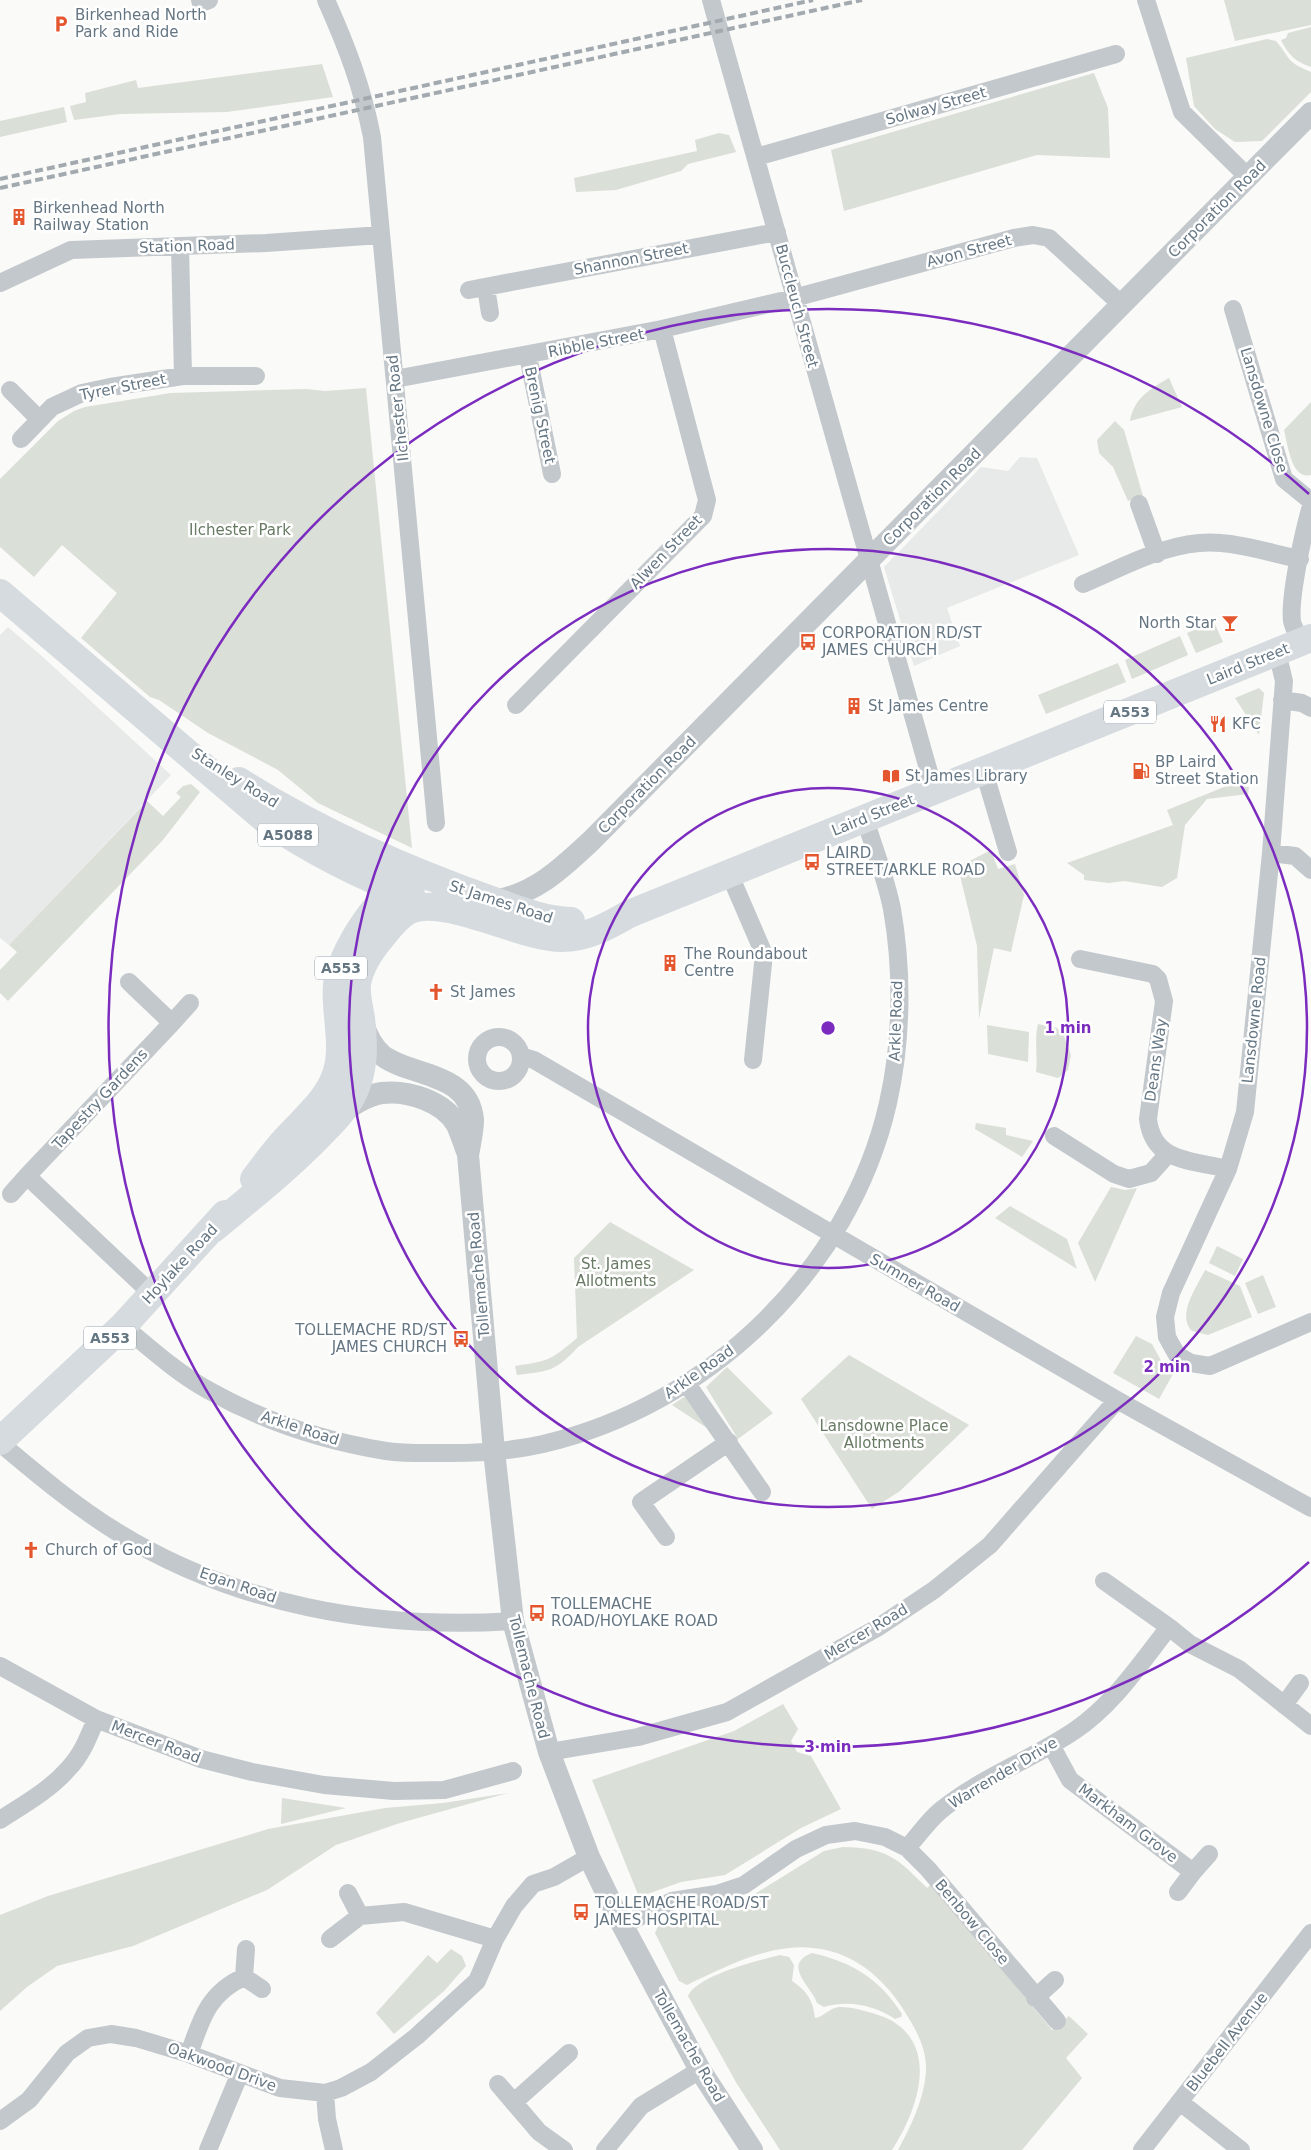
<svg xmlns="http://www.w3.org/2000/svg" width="1311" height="2150" font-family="'DejaVu Sans',sans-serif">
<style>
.built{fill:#e8e9e9}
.green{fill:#dadfd7}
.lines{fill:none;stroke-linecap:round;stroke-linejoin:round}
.minor{stroke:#c3c8cc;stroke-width:18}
.tertiary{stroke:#c3c8cc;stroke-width:22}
.primary{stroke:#d6dbdf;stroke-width:28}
.rail{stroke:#a2aab0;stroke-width:4;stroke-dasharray:8 4;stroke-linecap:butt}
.ring{fill:none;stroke:#7b2cbf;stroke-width:2.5}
.labels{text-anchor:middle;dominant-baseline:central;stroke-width:5;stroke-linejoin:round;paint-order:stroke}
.shield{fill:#fff;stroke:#939fa8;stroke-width:1}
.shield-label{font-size:14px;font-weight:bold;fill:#657683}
.poi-label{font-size:15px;fill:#657683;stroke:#fff;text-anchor:start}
.street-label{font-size:15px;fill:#657683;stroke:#fff}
.park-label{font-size:15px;fill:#687a64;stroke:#fff}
.centre{fill:#7b2cbf;stroke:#fff;stroke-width:2.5}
.ring-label{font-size:15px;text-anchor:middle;font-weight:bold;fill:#7b2cbf;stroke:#fff;stroke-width:5;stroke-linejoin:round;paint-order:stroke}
</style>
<rect width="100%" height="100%" fill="#fafaf8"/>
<path class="built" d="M1020 457 1037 458 1079 555 947 608 960 646 914 666 884 567 981 467 1008 471Z
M8 627 44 658 171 775 9 945 0 938V635Z"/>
<path class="green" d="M1224 0H1311V25L1235 41Z
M1311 27V67C1296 62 1288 55 1281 40L1286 38 1288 33Z
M1267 39 1276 41C1292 60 1285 61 1311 72V92L1262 141 1235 142 1215 129 1194 106 1186 58Z
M322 64 333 97 227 112 120 114 74 120 70 106 86 102 85 93 136 80 138 88Z
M1094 73 1108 108 1110 158 1037 155 844 211 831 150Z
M64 107 67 122 0 137V121Z
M719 133 729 135 736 152 688 164 681 171 616 190 576 192 574 178 697 151 695 140Z
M1169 378 1182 407 1130 421C1134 398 1150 389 1169 378Z
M366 388 412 848 318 803 278 770 208 733 159 700 150 697 81 638 117 593 62 545 34 577 0 547V479L58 421 74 411 85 407 171 393 306 389 325 391Z
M1311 402V475C1291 480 1288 445 1284 430Z
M1115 421 1124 430 1143 496 1128 501 1113 467 1099 453 1097 440Z
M1214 622 1223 642 1196 653 1187 633Z
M1180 636 1188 655 1132 679 1125 660Z
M1118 663 1126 682 1046 714 1038 695Z
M1259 688 1264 693 1259 735 1235 698Z
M191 784 200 792 163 840 8 1001 0 993V970L17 952 9 945 147 801 163 816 181 797 176 793 183 786Z
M1229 785 1249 787 1248 794 1207 799 1185 825 1177 878 1162 887 1124 881 1109 883 1084 880V875L1067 863 1173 825 1167 810Z
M991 850 998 869 1015 864 1024 895 1011 952 994 948 979 1019 977 946 958 867Z
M1038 1024 1057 1028 1064 1036 1071 1055 1068 1070 1058 1078 1036 1072C1038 1056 1034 1040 1038 1024Z
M987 1025 1029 1032 1028 1062 988 1054Z
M976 1123 1006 1128V1135L1033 1141 1022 1157 975 1129Z
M1111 1187 1125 1190 1137 1188 1095 1282 1078 1243Z
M1010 1206 1067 1239 1077 1269 995 1218Z
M610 1222 694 1270 578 1347C555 1372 549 1371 517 1375L515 1366C549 1361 551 1360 577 1338L574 1258Z
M1217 1246 1243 1259 1235 1276 1209 1263Z
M1205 1270 1240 1286 1252 1317 1208 1335 1192 1331C1176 1315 1197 1287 1205 1270Z
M1263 1275 1276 1307 1258 1314 1245 1283Z
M1136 1336 1152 1344 1164 1366 1173 1374 1159 1399 1113 1373Z
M849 1355 969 1425 900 1491 872 1509 801 1399Z
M727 1367 773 1413 738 1439 706 1387Z
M684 1397 694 1401 713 1432 672 1405Z
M783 1704 798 1729 791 1741 797 1752 811 1756 841 1809 801 1828 725 1875 681 1882 639 1897 592 1780 734 1731Z
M508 1793 400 1823 336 1845 267 1890 133 1946 57 1966 27 1987 0 2011V1915L48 1896 268 1829 385 1808 443 1803Z
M282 1798 346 1808 281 1824Z
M843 1847C888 1848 897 1858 927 1888L932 1883 1052 2030 1069 2016 1088 2034 1066 2058 1082 2078 1022 2150H898C911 2126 924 2099 926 2072 927 2054 920 2037 911 2022 890 1984 858 1952 813 1948 770 1943 725 1967 687 1985L679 1981 655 1933 659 1924 677 1915 726 1907 745 1900 824 1851Z
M451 1949 462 1956 466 1966 444 1991 394 2034 376 2013 428 1955 437 1963Z
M812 1953C852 1962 880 1979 902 2014L901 2017 895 2019C874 2005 848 2000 824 2007L817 2003C812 1987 781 1965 812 1953Z
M780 1955 789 1957 794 1965 792 1981C807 1991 813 2000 815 2018 824 2017 829 2008 839 2007 854 2007 870 2012 884 2017 942 2042 918 2110 892 2150H780L737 2084 688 1996C696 1976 759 1960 780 1955Z"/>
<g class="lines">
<path class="minor" d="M200 0 201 3 209 0
M326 0C347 47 362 86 372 137L436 823
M711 0 934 790
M1146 0 1182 112 1248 177
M756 157 1116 54
M180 246 183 376
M0 283 71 250 266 243 381 235
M486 287 490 313
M469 290 777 232
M1233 309 1284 479 1311 501
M528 356 552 474
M395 379 662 329 794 298 1014 238 1033 235 1049 238 1122 305
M10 390 39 419
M21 439 52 407 82 393 110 387 183 376H256
M1139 504 1157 554
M1083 584C1126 566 1174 538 1221 543 1248 545 1274 554 1300 559
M1302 642C1298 635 1293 628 1292 621 1289 597 1304 530 1311 506
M1277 652 1284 681 1271 853 1245 1112 1228 1169 1171 1293 1165 1317 1167 1337 1177 1355 1191 1363 1210 1366 1311 1322
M1282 700 1302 703 1311 708
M516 705 703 516 707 500 662 329
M984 771 1008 852
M1271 853 1295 856 1311 870
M729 873 764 954 753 1060
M1080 959 1153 974 1158 979 1164 1001 1148 1119C1153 1163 1192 1160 1228 1169
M129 982 172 1023 27 1176 152 1294
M172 1023 190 1003
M477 1059a22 22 0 1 1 44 0a22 22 0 1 1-44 0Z
M521 1056 534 1060 1117 1400 1311 1508
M1054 1136 1114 1174 1129 1179 1151 1173 1167 1155
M11 1194 27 1176
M123 1326C150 1348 177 1373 208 1390 263 1421 324 1441 386 1451 407 1454 428 1453 449 1453 480 1453 513 1451 543 1444 708 1406 850 1270 888 1103 902 1041 903 972 892 909 886 878 874 849 865 819
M687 1384 762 1492
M0 1443C38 1475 75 1506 117 1532 235 1605 376 1630 513 1621
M666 1537 641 1502 729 1442
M1104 1581 1169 1627
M0 1666 96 1719 201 1759 252 1772 324 1785 394 1791 444 1790 513 1771
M1284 1705 1300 1683
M1051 1745 1070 1780 1193 1872 1178 1892
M549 1752 638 1737 727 1712 877 1628 934 1590 990 1545 1117 1400
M0 1820C23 1805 50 1790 68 1769 82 1755 89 1736 96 1719
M907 1848 928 1869 1057 2021
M1193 1872 1209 1854
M348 1893 360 1916
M623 1925 672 1901 717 1894 744 1885 796 1849 826 1835 855 1831 885 1837 907 1848C918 1836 928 1821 940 1811 980 1778 1031 1760 1074 1731 1113 1705 1140 1664 1169 1627L1190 1644 1239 1669 1311 1726
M330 1939 360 1916 404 1912 495 1939
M244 1977 246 1949
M1035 1998 1055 1980
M189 2054C201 2020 208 1993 244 1977L262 1989
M498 2084 539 2132 564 2150
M325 2093 327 2119 334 2150
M514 2102 569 2053
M1180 2102 1241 2150
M0 2121 29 2100 67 2053 88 2038 111 2034 136 2038 189 2054 280 2088 325 2093 341 2088 371 2072 417 2036 477 1981 495 1939 514 1906 533 1884 554 1877 589 1857
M208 2150 240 2073
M605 2150 641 2106 700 2070
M1142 2150 1311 1933"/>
<path class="tertiary" d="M494 901C535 894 561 869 591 841L1311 113
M363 1023C367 1036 372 1047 383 1056 412 1077 469 1072 473 1120 473 1131 470 1144 468 1155L494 1451 513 1621 549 1752 589 1857 616 1913 700 2070 752 2150
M341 1113C353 1105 367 1095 382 1093 407 1090 444 1101 457 1125 461 1134 464 1144 468 1154"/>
<path class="primary" d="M0 593 267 821C312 851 360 876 411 895
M239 781C319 832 405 869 494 901 520 910 543 920 571 921
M254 1179C264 1166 274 1152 285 1140 302 1121 322 1105 333 1082 348 1050 334 1016 337 984 341 951 381 890 412 878 417 877 422 877 427 876
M213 1229C249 1199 286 1170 319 1136 331 1124 344 1111 352 1096 365 1071 364 1045 361 1018 359 1006 356 996 357 984 360 966 370 951 381 938 389 928 397 917 408 911 442 893 520 938 562 938 587 938 608 926 629 914L1311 638
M0 1441 123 1326 225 1214"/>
<path class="rail" d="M0 179 813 0
M0 188 862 0"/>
</g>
<g class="ring">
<circle cx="828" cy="1028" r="240"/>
<circle cx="828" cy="1028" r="479"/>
<path d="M1309 1562A719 719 0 1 1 1309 494"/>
</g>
<defs>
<g id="parking-bare" transform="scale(1.35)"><path d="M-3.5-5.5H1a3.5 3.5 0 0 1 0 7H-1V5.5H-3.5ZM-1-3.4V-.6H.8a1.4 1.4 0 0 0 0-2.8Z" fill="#e4572e" stroke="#fff" stroke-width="2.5" paint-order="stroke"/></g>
<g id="building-bare" transform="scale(1.35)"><path d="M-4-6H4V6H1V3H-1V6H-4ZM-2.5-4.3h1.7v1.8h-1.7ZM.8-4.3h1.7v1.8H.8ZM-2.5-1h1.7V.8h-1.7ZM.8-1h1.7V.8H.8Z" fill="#e4572e" stroke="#fff" stroke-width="2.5" paint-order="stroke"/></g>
<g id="bar-bare" transform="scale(1.35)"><path d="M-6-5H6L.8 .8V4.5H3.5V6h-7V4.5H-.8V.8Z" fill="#e4572e" stroke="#fff" stroke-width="2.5" paint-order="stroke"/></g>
<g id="bus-bare" transform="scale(1.35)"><path d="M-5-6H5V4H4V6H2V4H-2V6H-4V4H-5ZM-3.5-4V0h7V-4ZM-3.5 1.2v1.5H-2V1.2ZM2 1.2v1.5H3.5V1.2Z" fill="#e4572e" stroke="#fff" stroke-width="2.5" paint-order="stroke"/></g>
<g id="restaurant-bare" transform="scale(1.35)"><path d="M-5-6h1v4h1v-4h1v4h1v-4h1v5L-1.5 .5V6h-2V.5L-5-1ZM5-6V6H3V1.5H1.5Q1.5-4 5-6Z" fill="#e4572e" stroke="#fff" stroke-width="2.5" paint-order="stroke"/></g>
<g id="fuel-bare" transform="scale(1.35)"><path d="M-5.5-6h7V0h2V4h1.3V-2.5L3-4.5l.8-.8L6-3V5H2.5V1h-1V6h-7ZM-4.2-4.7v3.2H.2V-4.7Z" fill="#e4572e" stroke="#fff" stroke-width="2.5" paint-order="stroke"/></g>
<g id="library-bare" transform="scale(1.35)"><path d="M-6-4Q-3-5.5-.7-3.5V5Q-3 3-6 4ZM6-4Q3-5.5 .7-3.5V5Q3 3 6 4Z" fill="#e4572e" stroke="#fff" stroke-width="2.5" paint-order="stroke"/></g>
<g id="church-bare" transform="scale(1.35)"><path d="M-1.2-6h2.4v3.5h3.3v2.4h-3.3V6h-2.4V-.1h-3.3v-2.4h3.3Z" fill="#e4572e" stroke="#fff" stroke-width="2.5" paint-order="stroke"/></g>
</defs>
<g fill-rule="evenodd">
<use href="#parking-bare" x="61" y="24"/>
<use href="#building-bare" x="19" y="217"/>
<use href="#bar-bare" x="1230" y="623"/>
<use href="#bus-bare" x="808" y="642"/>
<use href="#building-bare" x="854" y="706"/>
<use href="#restaurant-bare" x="1218" y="724"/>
<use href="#fuel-bare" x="1141" y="771"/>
<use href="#library-bare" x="891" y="776"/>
<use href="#bus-bare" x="812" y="862"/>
<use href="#building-bare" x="670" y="963"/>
<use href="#church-bare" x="436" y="992"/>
<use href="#bus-bare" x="461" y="1339"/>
<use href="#church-bare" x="31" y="1550"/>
<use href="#bus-bare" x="537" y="1613"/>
<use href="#bus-bare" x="581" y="1912"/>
</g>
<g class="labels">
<g class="shield">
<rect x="1104" y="700.5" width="52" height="23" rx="4"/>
<rect x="258" y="823.5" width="60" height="23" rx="4"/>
<rect x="315" y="956.5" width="52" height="23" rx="4"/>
<rect x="84" y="1326.5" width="52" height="23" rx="4"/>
</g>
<g class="shield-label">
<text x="1130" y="712">A553</text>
<text x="288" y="835">A5088</text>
<text x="341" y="968">A553</text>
<text x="110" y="1338">A553</text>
</g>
<g class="poi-label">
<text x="75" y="15">Birkenhead North<tspan x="75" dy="17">Park and Ride</tspan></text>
<text x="33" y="208">Birkenhead North<tspan x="33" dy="17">Railway Station</tspan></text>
<text x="1216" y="623" text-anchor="end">North Star</text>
<text x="822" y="633">CORPORATION RD/ST<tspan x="822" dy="17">JAMES CHURCH</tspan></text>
<text x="868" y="706">St James Centre</text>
<text x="1232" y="724">KFC</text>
<text x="1155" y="762">BP Laird<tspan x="1155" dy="17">Street Station</tspan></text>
<text x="905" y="776">St James Library</text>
<text x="826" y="853">LAIRD<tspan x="826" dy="17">STREET/ARKLE ROAD</tspan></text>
<text x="684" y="954">The Roundabout<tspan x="684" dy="17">Centre</tspan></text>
<text x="450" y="992">St James</text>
<text x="447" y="1330" text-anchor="end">TOLLEMACHE RD/ST<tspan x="447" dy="17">JAMES CHURCH</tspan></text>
<text x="45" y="1550">Church of God</text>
<text x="551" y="1604">TOLLEMACHE<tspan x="551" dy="17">ROAD/HOYLAKE ROAD</tspan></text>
<text x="595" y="1903">TOLLEMACHE ROAD/ST<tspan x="595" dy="17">JAMES HOSPITAL</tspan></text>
</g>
<g class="street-label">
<text transform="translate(936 106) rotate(-16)">Solway Street</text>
<text transform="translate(1217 209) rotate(-45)">Corporation Road</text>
<text transform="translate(187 246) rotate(-2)">Station Road</text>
<text transform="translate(969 251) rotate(-15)">Avon Street</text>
<text transform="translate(631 259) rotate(-11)">Shannon Street</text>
<text transform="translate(797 306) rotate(75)">Buccleuch Street</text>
<text transform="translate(596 343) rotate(-11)">Ribble Street</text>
<text transform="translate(123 387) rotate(-11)">Tyrer Street</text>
<text transform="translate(398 408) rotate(-96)">Ilchester Road</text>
<text transform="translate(1264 410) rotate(73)">Lansdowne Close</text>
<text transform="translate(540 415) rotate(78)">Brenig Street</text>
<text transform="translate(932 497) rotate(-45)">Corporation Road</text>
<text transform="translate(666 552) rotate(-46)">Alwen Street</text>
<text transform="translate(1248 664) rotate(-22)">Laird Street</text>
<text transform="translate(235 778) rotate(32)">Stanley Road</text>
<text transform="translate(647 785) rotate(-45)">Corporation Road</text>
<text transform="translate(873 815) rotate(-22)">Laird Street</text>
<text transform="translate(501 902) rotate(18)">St James Road</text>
<text transform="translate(1254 1020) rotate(-84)">Lansdowne Road</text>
<text transform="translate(896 1021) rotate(-88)">Arkle Road</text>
<text transform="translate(1156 1060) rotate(-82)">Deans Way</text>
<text transform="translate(100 1099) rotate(-47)">Tapestry Gardens</text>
<text transform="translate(180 1264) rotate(-47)">Hoylake Road</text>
<text transform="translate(479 1275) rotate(-95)">Tollemache Road</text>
<text transform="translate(915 1283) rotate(30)">Sumner Road</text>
<text transform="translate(699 1372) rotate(-35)">Arkle Road</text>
<text transform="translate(300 1428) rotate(18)">Arkle Road</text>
<text transform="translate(238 1585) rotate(19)">Egan Road</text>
<text transform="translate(866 1632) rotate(-31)">Mercer Road</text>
<text transform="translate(529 1677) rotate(76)">Tollemache Road</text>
<text transform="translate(156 1742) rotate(21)">Mercer Road</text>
<text transform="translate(1003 1773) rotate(-31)">Warrender Drive</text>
<text transform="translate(1128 1823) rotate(37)">Markham Grove</text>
<text transform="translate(972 1922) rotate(50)">Benbow Close</text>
<text transform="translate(1227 2042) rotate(-52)">Bluebell Avenue</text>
<text transform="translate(689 2046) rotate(60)">Tollemache Road</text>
<text transform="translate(222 2067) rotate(20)">Oakwood Drive</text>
</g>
<g class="park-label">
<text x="240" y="530">Ilchester Park</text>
<text x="616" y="1264">St. James<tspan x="616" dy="17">Allotments</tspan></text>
<text x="884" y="1426">Lansdowne Place<tspan x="884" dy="17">Allotments</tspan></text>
</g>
</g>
<circle cx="828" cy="1028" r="8" class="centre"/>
<g class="ring-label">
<text x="1068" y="1033">1 min</text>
<text x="1167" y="1372">2 min</text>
<text x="828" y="1752">3 min</text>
</g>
</svg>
